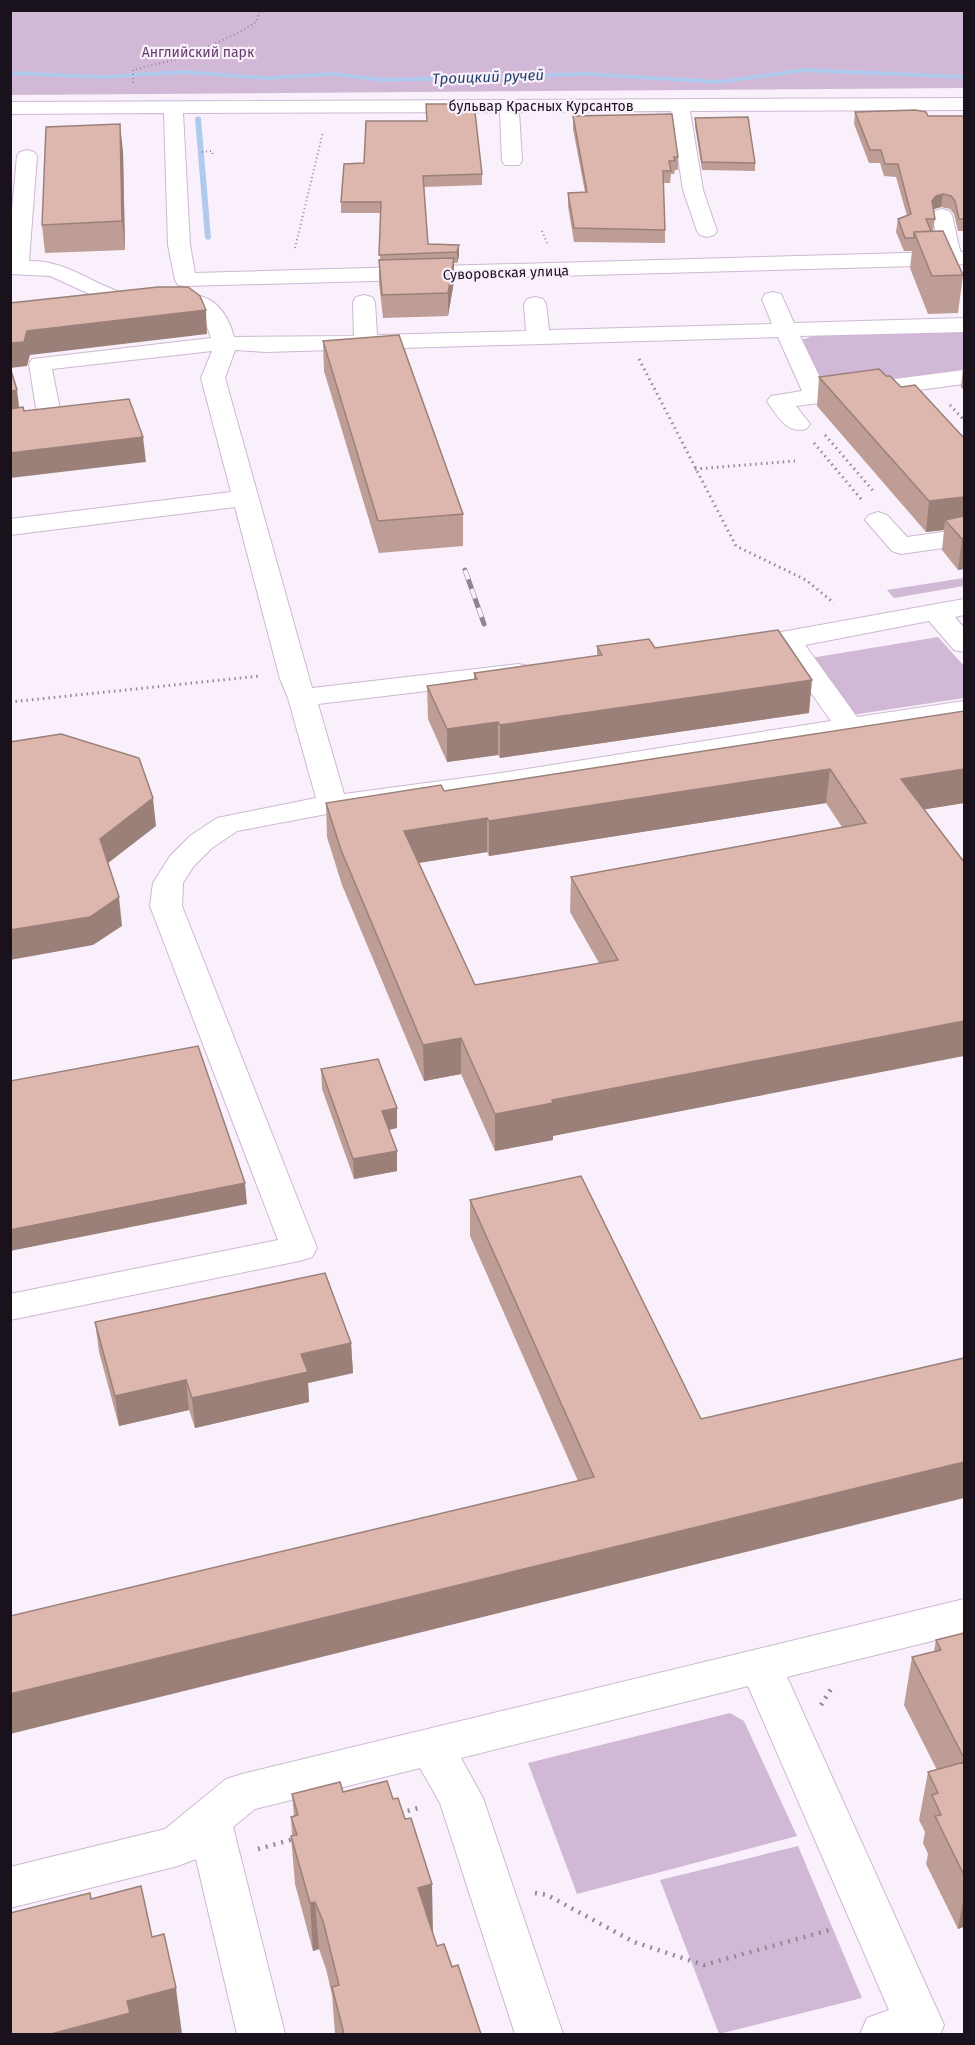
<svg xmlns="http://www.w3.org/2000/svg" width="975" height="2045" font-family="'Fira Sans',sans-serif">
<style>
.green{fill:#d2b8d7}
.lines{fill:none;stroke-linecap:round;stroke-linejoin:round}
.stream{fill:#b0caed;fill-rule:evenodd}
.minor-casing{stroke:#ceb7d3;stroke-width:2}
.path-far2{stroke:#938a95;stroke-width:2;stroke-dasharray:1 3;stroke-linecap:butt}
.path-far1{stroke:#938a95;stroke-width:3;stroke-dasharray:1.5 4;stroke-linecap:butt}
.path{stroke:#938a95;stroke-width:4.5;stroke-dasharray:2 6;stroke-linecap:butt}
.minor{fill:#fff;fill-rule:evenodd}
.rail-casing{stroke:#8c848e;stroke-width:5}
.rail{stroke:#f9f0fb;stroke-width:4;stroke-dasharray:10;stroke-linecap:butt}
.wall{fill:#be9d96;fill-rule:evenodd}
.shaded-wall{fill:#9b807a}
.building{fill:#ddb7ae;stroke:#9b807a;stroke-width:1.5;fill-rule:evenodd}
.labels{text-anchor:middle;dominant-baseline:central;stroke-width:4.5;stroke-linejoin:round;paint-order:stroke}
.far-park-label{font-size:14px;fill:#633d6c;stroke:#f9f0fb}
.far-street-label{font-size:14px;fill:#19111b;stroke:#f9f0fb}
.far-water-label{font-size:15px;font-style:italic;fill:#1e3f6c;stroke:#f9f0fb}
</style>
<rect width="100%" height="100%" fill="#f9f0fb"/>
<path class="green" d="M10 11H964V88L11 95Z
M964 332V373L822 387 801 340 814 336Z
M964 578V586L894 598 887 590Z
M938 637 964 666V698L852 715 811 658Z
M730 1713 744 1721 797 1836 577 1894 528 1763Z
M798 1846 862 1998 719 2034 660 1880Z"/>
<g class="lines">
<path class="stream" d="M805 68 964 75V79L805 72 718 84 589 76 383 82 333 76 268 80 181 74 101 79 10 75V71L101 75 181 70 268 76 333 72 383 78 589 72 718 80Z
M198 116 201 118 211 238 208 240 205 238 195 118Z"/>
<g class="minor-casing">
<path id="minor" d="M964 98V110L690 111 703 190 717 231 714 235 707 237 700 235 697 231 683 190 671 111 519 112 522 161 519 165H505L502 161 500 112 183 113 190 245 195 273 940 252 932 215 935 211 942 209 949 211 952 215 959 247 961 252H964V264L954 265 186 286 178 285 175 280 168 245 164 113 10 114V102Z
M27 150 34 152 37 156 29 261C68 260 94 286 130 295 156 301 183 287 208 299 222 306 230 322 234 337L354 336 353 302 356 297 364 295 372 297 375 302 377 335 526 331 524 304 527 299 535 297 543 299 546 304 549 330 772 324 762 299 765 294 773 292 781 294 794 323 964 318V332L800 336 825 388 964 370V384L796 406 810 424 806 429C787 434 777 416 767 401L771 396 802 391 778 337 266 352 235 350 225 378 312 688 518 664 528 666 532 672 528 678 518 680 318 704 344 794 501 773 831 721 781 650 742 655 732 653 728 647 732 641 964 599V615L955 617 964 628V652L954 650 929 621 805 645 857 717 964 701V717L501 791 332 813 237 831 212 848 193 867 183 883 182 906 317 1248 312 1257 299 1261 10 1320V1294L278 1240 150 906 153 883 170 856 190 836 217 818 316 798 288 698 280 679 235 507 10 535V519L231 492 201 378 212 351 52 369 62 420 58 425 10 432V418L37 414 29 364 32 359 211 338 205 320 191 308 133 309 103 300 50 276 10 274V231L17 156 20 152Z
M878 512 887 515 907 537 964 529V545L901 554 892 551 865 520 869 515Z
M964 1599V1633L787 1677 944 2025 940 2034H860L867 2018 889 2010 748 1686 461 1758 483 1798 563 2034H515L440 1803 420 1768 255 1809 233 1827 285 2034H237L196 1859 178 1866 10 1908V1867L165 1829 226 1779 242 1774Z"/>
</g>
<path class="path-far2" d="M133 83V70L185 57 240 32 256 22 260 10
M202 152 212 151 213 156
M542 231 548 245
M295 248 323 132"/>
<path class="path-far1" d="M639 359 736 546 806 580 834 603
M950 405 964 420
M825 435 875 493
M814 443 861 499
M695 469 795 461
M10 702 260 676"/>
<path class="path" d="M821 1705 833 1686
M400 1813 422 1807
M258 1849 294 1839
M535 1893 547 1895 634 1942 704 1965 833 1929"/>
<use href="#minor" class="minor"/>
<g class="rail-casing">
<path id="rail" d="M465 570 484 624"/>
</g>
<use href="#rail" class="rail"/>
</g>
<path class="wall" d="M855 112 928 116H964V231H958L954 214 950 209 941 207 934 209 933 210 935 219 933 231 963 275 958 313 928 314 910 268 912 251H904L896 232 898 219 907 216 896 177 884 176 880 163H869L854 124Z
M573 116 678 157V170H675L674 174H671L670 183H663L665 230V243L574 242 568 206V193L585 192 573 129Z
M695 118 755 163V171L702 170 695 126Z
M123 151 125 250 45 253 42 225Z
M364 163 482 174V185L424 187 428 244 459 245V256L457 263H454V281L448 316 383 318 379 283V260H380L381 213H341V202Z
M323 341 463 514V546L379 553 324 371Z
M964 358V390L961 387Z
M886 376 901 387 964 438V569L958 570 942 550 944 530 926 532 817 406 819 377Z
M597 646 655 648 809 713 500 758 498 755 447 762 428 719 427 686 474 680V673L597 656Z
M964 711V803L924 809 553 1136V1140L495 1151 461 1074 424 1081 342 885 327 837 326 803 444 791ZM826 803 842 827 571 877 570 912 599 963 475 985 419 863 487 852 489 856Z
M321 1069 397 1128 389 1130 397 1171 354 1179 322 1089Z
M470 1200 701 1419 964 1498 578 1481 470 1236Z
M95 1322 351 1343 353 1373 308 1383 309 1402 195 1428 189 1410 119 1426 99 1352Z
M964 1633V1930L963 1927 958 1929 926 1864 928 1854 923 1843 925 1832 919 1820 928 1772 937 1770 904 1705 912 1657 934 1651 936 1640Z
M343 1792 433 1932 432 1933 437 1946 452 1967 481 2034H335L332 1995 326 1969 319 1949 313 1951 295 1884 291 1836H292L291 1817 294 1816 292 1794Z"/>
<path class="shaded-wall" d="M120 124 123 151 125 250 122 221Z
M943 194 941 207 934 209 930 214 932 201 936 196Z
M459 245V256L457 263V252Z
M454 258V281L448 316V293Z
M206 310 207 334 30 355 27 366 10 368V343L27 331Z
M17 390 20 414 10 416V391Z
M143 437 146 462 10 478V453Z
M964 497V527L945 520 944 530 926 532 929 501Z
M964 538V569L958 570 962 539Z
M812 680 809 713 500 758V725Z
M498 722V755L447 762V729Z
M830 769 826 803 489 856V821Z
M964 769V803L897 814 901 779Z
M153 798 156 826 103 867 100 839Z
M487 818V852L405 865 404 831Z
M119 897 122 926 93 945 10 960V930Z
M964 1021V1056L553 1136V1140L495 1151V1114L552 1100Z
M461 1038V1074L424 1081 423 1045Z
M397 1108V1128L382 1131V1111Z
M397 1151V1171L354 1179 353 1159Z
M245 1183 247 1204 10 1251V1230Z
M351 1343 353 1373 308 1383 309 1402 195 1428 192 1398 301 1354Z
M186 1380 189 1410 119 1426 115 1396Z
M964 1462V1498L10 1734V1694Z
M432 1884 433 1932 420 1936 418 1888Z
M964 1895V1921L963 1927 958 1929Z
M315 1902 319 1949 313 1951 310 1903Z
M176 1988 182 2034H51L127 2001Z"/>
<path class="building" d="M426 104H474L482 174 423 176 428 244 459 245 457 252 379 255 381 202H341L344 164 364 163 366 121H427Z
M915 110 926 112 928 116H964V219H959L955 201 951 196 943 194 936 196 932 201 935 219H926L931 231 914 232V238H905L898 219 911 214 898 164H885L881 150H870L855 112Z
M672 114 678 157H674L675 161H669L671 171H663L665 230 574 228 568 193 587 192 573 116Z
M748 117 755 163 702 162 695 118Z
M120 124 122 221 42 225 46 127Z
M943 231 963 275 932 276 914 232Z
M454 258 448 293 382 295 379 260Z
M158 287H188L200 296 206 310 27 331 24 342 10 343V303Z
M399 335 463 514 378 521 323 341Z
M10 367 17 390 10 391Z
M879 369 886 376H890L901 387 915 385 964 438V497L929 501 819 377Z
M129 399 143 437 10 453V409L23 407 24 411Z
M964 516V538L962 539 945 520Z
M778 630 812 680 500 725 498 722 447 729 427 686 477 679 474 673 602 655 597 646 649 639 655 648Z
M964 711V769L901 779 964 862V1021L552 1100 553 1103 495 1114 461 1038 423 1045 341 850 326 803 441 785 444 791ZM830 769 866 823 571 877 618 960 475 985 404 831 487 818 489 821Z
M61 734 139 758 153 798 100 839 119 897 90 917 10 930V742Z
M198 1046 245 1183 10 1230V1081Z
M378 1059 397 1108 382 1111 397 1151 353 1159 321 1069Z
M581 1176 701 1419 964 1358V1462L10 1694V1616L594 1477 470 1200Z
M325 1273 351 1343 301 1354 308 1372 192 1398 186 1380 115 1396 95 1322Z
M964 1633V1758L912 1657 941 1650 936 1640Z
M964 1762V1875L935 1816 941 1815 932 1795 938 1793 928 1772Z
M387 1781 393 1799 398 1798 405 1819 411 1818 432 1884 418 1888 437 1946 444 1944 452 1967 458 1965 481 2034H344L332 1987 339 1985 323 1921 315 1902 310 1903 291 1836 297 1835 291 1817 298 1815 292 1794 340 1782 343 1792Z
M141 1886 152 1937 164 1934 176 1988 127 2001 130 2013 51 2034H10V1913L90 1893 91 1899Z"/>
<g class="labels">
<g class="far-park-label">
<text x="198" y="52">Английский парк</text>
</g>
<g class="far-street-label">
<text x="541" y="106">бульвар Красных Курсантов</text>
<text transform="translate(506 273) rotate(-2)">Суворовская улица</text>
</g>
<g class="far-water-label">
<text transform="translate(488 77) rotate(-2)">Троицкий ручей</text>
</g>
</g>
<rect width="975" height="2045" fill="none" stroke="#19111b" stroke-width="24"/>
</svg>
